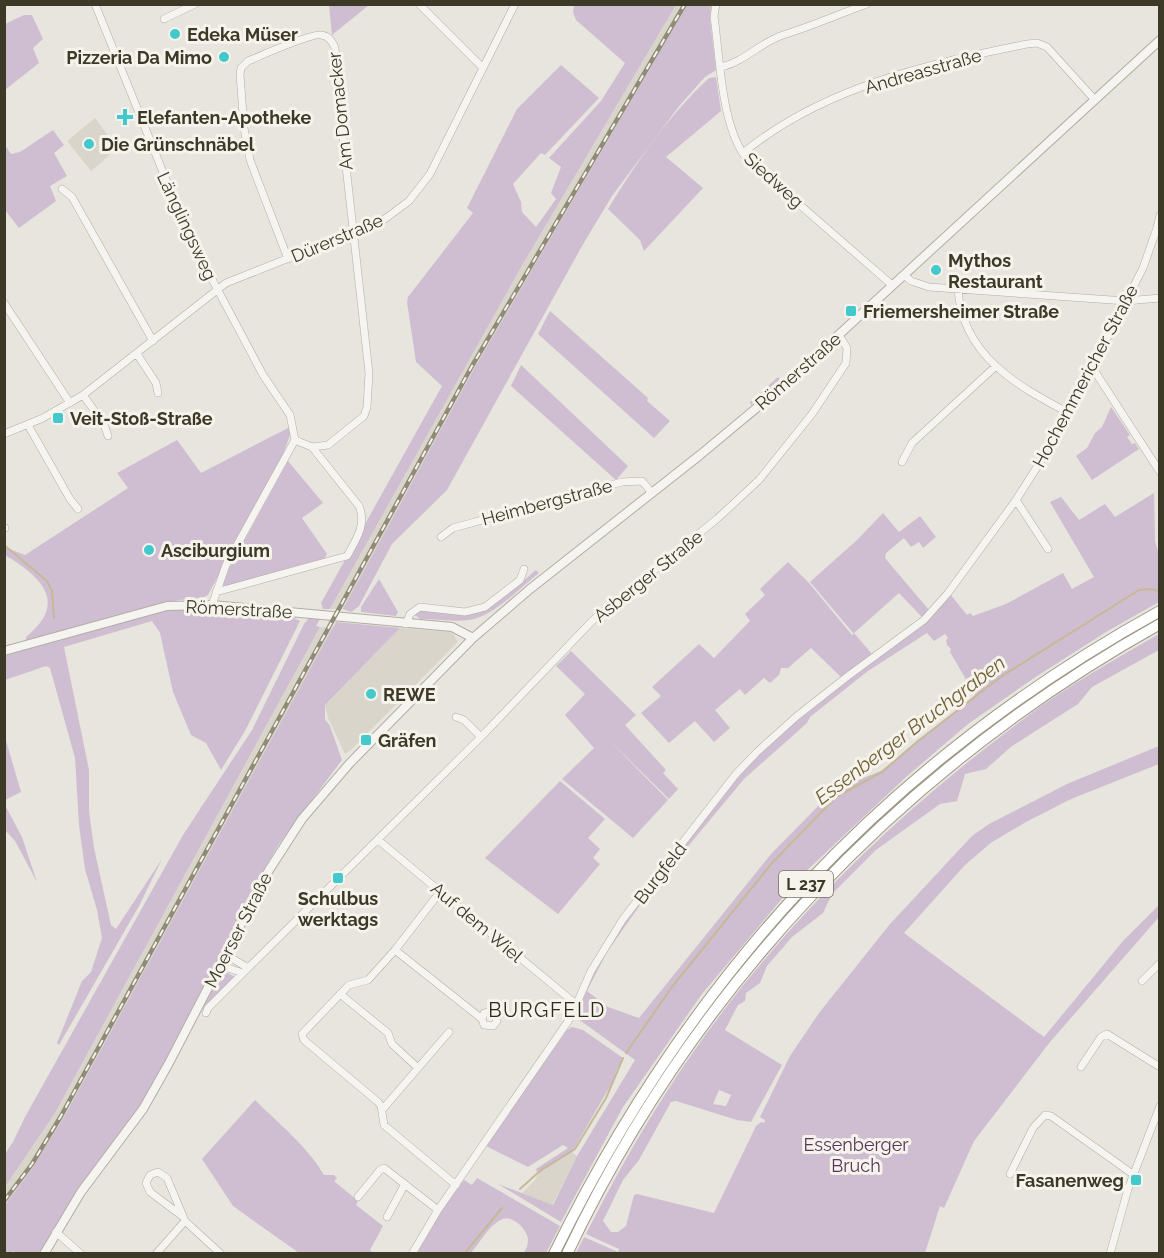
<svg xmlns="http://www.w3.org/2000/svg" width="1164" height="1258" font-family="Raleway,sans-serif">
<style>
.built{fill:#d9d5cb}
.green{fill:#cfbed1;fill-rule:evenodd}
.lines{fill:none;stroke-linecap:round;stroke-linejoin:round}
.stream{stroke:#c7b898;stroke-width:2}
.minor-casing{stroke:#b1aea3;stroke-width:8}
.tertiary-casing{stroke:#b1aea3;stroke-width:10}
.trunk-casing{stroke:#9d9885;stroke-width:12}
.minor{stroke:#f5f4f0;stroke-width:7}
.tertiary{stroke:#f5f4f0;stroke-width:8}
.trunk{stroke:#fff;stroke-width:10}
.rail-casing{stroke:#908b77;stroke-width:4.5}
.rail{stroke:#f5f3ec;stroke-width:2;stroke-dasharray:7;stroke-linecap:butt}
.poi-dot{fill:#43c9cb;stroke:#f5f3ec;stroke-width:2}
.labels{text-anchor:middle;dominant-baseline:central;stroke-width:6;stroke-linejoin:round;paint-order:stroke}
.shield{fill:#f5f3ec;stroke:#747162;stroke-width:1.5}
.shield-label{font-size:16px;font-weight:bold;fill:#3d3927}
.poi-label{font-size:18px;font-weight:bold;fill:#3d3927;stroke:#f5f3ec;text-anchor:start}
.street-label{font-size:18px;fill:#3d3927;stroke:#f5f3ec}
.park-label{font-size:18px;fill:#583558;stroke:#f5f3ec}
.water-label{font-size:20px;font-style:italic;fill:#705f32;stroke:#f5f3ec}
.neighbourhood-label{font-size:20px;letter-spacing:1.5px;fill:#2e2a19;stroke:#f5f3ec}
</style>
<rect width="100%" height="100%" fill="#e7e5dd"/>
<path class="built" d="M676 5H687L475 367 343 609H330L520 269Z
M95 118 112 141 105 147 110 155 91 171 67 141Z
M320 627 333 628 64 1117 33 1167 5 1205V1187L55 1113Z
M400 628 449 632 453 634 458 642 351 750 345 754 328 718 325 705Z
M572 1152 577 1156 552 1205 522 1193 535 1180 538 1174Z"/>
<path class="green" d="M329 5V4L369 5 332 35Z
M574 5H676L520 269 330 609H323L321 603 442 386 416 362 407 302 408 297 473 213 467 208 517 109 561 65 599 98 545 155 541 153 513 184 521 202 522 212 536 227 556 199 551 193 561 167 549 158 601 101 625 63 576 20 573 12Z
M687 5H711L710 19 716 70 705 77 680 105 612 196 582 246 447 490 392 544 359 606 351 612 343 609 475 367Z
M24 15H32L43 39 33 48 39 63 5 90V24Z
M716 77 721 111 666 157 703 188 644 251 640 240 608 209C636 163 669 115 709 78Z
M53 130 64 145 54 153 67 176 50 186 56 201 19 228 5 210V145L11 154 20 152Z
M550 311 648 398 647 401 670 421 654 438 538 334Z
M521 365 628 466 616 480 511 386Z
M778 377 781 380 751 405 750 402Z
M1111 407 1130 435 1127 437 1132 444 1135 443 1139 449 1092 480 1076 456 1087 448 1095 433 1102 427Z
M290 427V435L283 455 208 595 202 598 179 600 147 607 26 642V637C69 602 41 577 5 555L4 547 25 555 128 488 117 473 177 440 201 473Z
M288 461 323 503 302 518 327 554 324 559 227 586 222 585 227 572Z
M1154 493 1155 541 1160 558 1159 602 1106 632 1034 678 968 724 906 777 802 875 702 994 623 1107 561 1222 498 1184 553 1205 577 1156 635 1060 574 1016 593 971 618 930 740 774 766 746 850 679 922 626 950 594 967 615 970 613 973 616 1006 604 1063 573 1072 589 1094 577 1050 502 1061 497 1079 520 1105 504 1115 517ZM927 633 934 641 945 634 948 638 946 640 947 645 951 649 950 652 975 695 881 771 835 789 771 854 639 1018 608 1007 587 991 607 952 645 898 744 779 807 723 810 717 868 671Z
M883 513 899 532 920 516 936 537 923 548 919 542 911 547 904 538 886 553 885 558 929 610 922 617 899 593 854 633 872 654 841 677 811 648 788 668H781L779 675 770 683 764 678 745 695 740 689 715 710 730 728 714 742 695 721 669 743 641 713 661 696 652 687 699 644 714 658 750 621 745 614 765 595 760 589 788 562 809 583 852 635 854 634 810 582 857 540Z
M536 570 539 573C520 588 493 617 468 620 453 622 436 619 420 619L415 615 416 612 419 610 473 613 523 581Z
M379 579 398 612 396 616 361 612V607Z
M212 608 288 615 300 621 245 731 221 770 206 743 191 735 173 692 160 633 152 621 64 647 89 770V811L94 848 111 925 116 929 162 859 139 906 59 1045 57 1043 82 981 91 972 102 938 97 910 85 869 79 825 75 758 50 668 46 666 5 680 4 656 163 609Z
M309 618 320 619 316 626 320 627 55 1113 5 1187V1154L13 1142 25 1117 183 835 252 730 304 624Z
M336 622 400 628 325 705V719L330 726 342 760 279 844 265 867 141 1107 79 1189 40 1253H16L13 1251 11 1253 5 1254V1205L33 1167 64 1117Z
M1159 634V650L1092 687 1078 704 1012 746 986 769 965 774 957 801 940 804 876 850 832 894 823 913 792 937 767 966 760 983 746 993 745 1001 738 1005 725 1030 782 1065 751 1122 737 1120 676 1101 671 1102 639 1160 623 1180 603 1221 611 1232H618L626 1226 634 1195 637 1194 714 1213 756 1126 761 1122 764 1123 765 1120 760 1117 790 1056 819 1013 890 924 972 836 989 824 1067 784 1159 746V764L1071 799 1026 822 992 842 965 865 904 933 1044 1037 1123 941 1159 905V917L1050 1042 974 1141 944 1208 940 1206 925 1253H576L584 1237 618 1252 619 1249 586 1234C610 1187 635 1141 664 1096 758 948 884 822 1025 718 1067 686 1114 660 1159 634ZM719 1090 731 1095 726 1106 713 1104Z
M571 651 636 715 625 725 666 770 663 773 678 789 669 799 606 737 668 800 633 838 562 779 594 748 565 715 585 694 556 666Z
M5 737 21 792 5 800H4Z
M560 781 605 819 588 838 600 849 593 858 600 864 558 914 485 858Z
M5 805 22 837 37 882 15 841 5 830Z
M226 972 235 977 205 1007H203L221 974Z
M572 1027 583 1030 623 1058 616 1071 613 1081 572 1152 538 1174 536 1169 568 1148 563 1145 528 1167 486 1146 567 1030Z
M255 1100C279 1124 307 1146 324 1175H334L337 1178 334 1181 358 1201 356 1205 383 1226 370 1250 373 1253H299L233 1206 202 1159Z
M477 1178 560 1226 546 1253H524C526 1249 528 1245 528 1240 528 1230 513 1215 503 1219 489 1224 480 1243 471 1253L416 1254 441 1211 464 1180 472 1185Z"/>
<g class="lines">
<path class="stream" d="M4 545 47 581 52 591 54 618
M626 1053 672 987 772 863 836 797 882 772 918 741 1002 676 1139 590 1150 589 1160 591
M520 1189 541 1170 575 1149 606 1098 623 1058
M464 1254 502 1208"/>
<g class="minor-casing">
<path id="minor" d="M95 4 188 234 263 375 290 415 295 440 226 565 212 605
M419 4 482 67
M716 4 714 16C720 58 721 127 747 159L892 285
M164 19 195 4
M721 67C744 62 761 42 783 35 812 26 839 14 867 4
M743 153C823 87 928 64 1027 44L1037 43 1047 47 1095 100
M62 189 72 197 153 341
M288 259 250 160 244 128 240 74 241 68 248 61C260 56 311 33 321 35 329 36 332 41 335 48L344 148 369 373 367 407 364 416 328 445 312 447
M904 275 911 281 929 287 1126 301 1160 298
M958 289C962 355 1017 386 1069 413
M4 303 70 403
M137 354 156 383 158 393
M1092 367 1160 472
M83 395 104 424 108 436
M28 425 70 499 78 509
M4 434 43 418 83 395 226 283 382 221 409 201 430 174 515 4
M902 462 912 443 996 366
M1016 500 1048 549
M4 528H5
M441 537 453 528 622 482 642 481 652 493
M216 592 347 556C356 540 367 524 359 506L312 447 295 440
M406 624 410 614 420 607 465 612 485 607 520 580 524 569
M456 717 464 720 481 737
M378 840 576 1004
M440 892 395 950 368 980 349 985 302 1034 304 1040 378 1102 381 1106 384 1125 456 1185
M395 950 482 1019 484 1025 493 1026 497 1021 496 1015 490 1012 484 1013 482 1019
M225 954 248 968
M219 965 243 973
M1142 981 1160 963
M340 994 388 1033 392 1044 418 1068
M206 1013 208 1008 243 973 481 737 593 620 718 518 759 480 812 414 846 363 847 348 839 335
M1081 1067 1101 1037 1107 1034 1160 1067
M382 1110 449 1032
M1010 1174 1033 1128 1045 1115 1051 1116 1134 1175
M358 1197 380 1170 384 1168 438 1210
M182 1216 150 1192 146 1183 150 1175 158 1172 167 1178 185 1221 221 1254
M387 1217 405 1184
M56 1232 81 1254
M156 1254 185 1221
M412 1254 438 1210 571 1017 591 971 623 919 736 774 757 752 797 716 848 676 924 620 948 593 1016 500 1058 434 1143 268 1157 228 1160 215
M1110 1254 1128 1189 1160 1106"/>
</g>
<g class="tertiary-casing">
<path id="tertiary" d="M4 651 167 606 212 605 452 627 473 638
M44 1254 81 1192 143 1109 169 1063 269 870 302 819 350 763 473 638 530 589 700 455 784 385 1160 40"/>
</g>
<g class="trunk-casing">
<path id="trunk" d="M554 1254C690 975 888 761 1160 611
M567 1254C694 986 902 768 1160 624"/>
</g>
<use href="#minor" class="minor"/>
<use href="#tertiary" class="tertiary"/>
<use href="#trunk" class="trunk"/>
<g class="rail-casing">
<path id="rail" d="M4 1201 32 1164 61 1116 472 366 685 4"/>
</g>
<use href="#rail" class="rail"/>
</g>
<g class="poi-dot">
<circle cx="175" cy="34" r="6"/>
<circle cx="224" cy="57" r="6"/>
<path d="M122 108h6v6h6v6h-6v6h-6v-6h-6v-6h6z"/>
<circle cx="89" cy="144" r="6"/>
<circle cx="936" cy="270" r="6"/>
<rect x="845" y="305" width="12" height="12" rx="3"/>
<rect x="52" y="412" width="12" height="12" rx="3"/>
<circle cx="149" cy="550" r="6"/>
<circle cx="371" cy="694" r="6"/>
<rect x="360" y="734" width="12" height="12" rx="3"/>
<rect x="332" y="872" width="12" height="12" rx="3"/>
<rect x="1130" y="1174" width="12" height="12" rx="3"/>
</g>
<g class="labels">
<rect class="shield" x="779" y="871" width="54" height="26" rx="4.5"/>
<g class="shield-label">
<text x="806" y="884">L 237</text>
</g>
<g class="poi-label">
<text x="187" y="34">Edeka Müser</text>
<text x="212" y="57" text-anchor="end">Pizzeria Da Mimo</text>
<text x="137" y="117">Elefanten-Apotheke</text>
<text x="101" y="144">Die Grünschnäbel</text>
<text x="948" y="260">Mythos<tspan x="948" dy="21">Restaurant</tspan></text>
<text x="863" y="311">Friemersheimer Straße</text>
<text x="70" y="418">Veit-Stoß-Straße</text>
<text x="161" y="550">Asciburgium</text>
<text x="383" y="694">REWE</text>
<text x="378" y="740">Gräfen</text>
<text x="338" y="898" text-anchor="middle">Schulbus<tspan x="338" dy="21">werktags</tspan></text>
<text x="1124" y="1180" text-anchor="end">Fasanenweg</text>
</g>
<g class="street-label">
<text transform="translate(923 71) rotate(-16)">Andreasstraße</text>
<text transform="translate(340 111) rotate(-96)">Am Domacker</text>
<text transform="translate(774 180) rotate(42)">Siedweg</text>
<text transform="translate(187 226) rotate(65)">Länglingsweg</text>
<text transform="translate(337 238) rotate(-23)">Dürerstraße</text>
<text transform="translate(798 371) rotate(-41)">Römerstraße</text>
<text transform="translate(1085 376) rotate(-62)">Hochemmericher Straße</text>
<text transform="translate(547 502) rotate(-15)">Heimbergstraße</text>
<text transform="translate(648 576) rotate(-39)">Asberger Straße</text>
<text transform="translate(239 609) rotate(3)">Römerstraße</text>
<text transform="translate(660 873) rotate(-52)">Burgfeld</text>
<text transform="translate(477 922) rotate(40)">Auf dem Wiel</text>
<text transform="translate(238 930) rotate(-63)">Moerser Straße</text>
</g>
<g class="park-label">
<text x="856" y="1144">Essenberger<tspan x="856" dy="21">Bruch</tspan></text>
</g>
<g class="water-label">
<text transform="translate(910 730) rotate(-37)">Essenberger Bruchgraben</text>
</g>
<g class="neighbourhood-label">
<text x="547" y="1010">BURGFELD</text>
</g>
</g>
<rect width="1164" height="1258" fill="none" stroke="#3d3927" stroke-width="12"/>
</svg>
